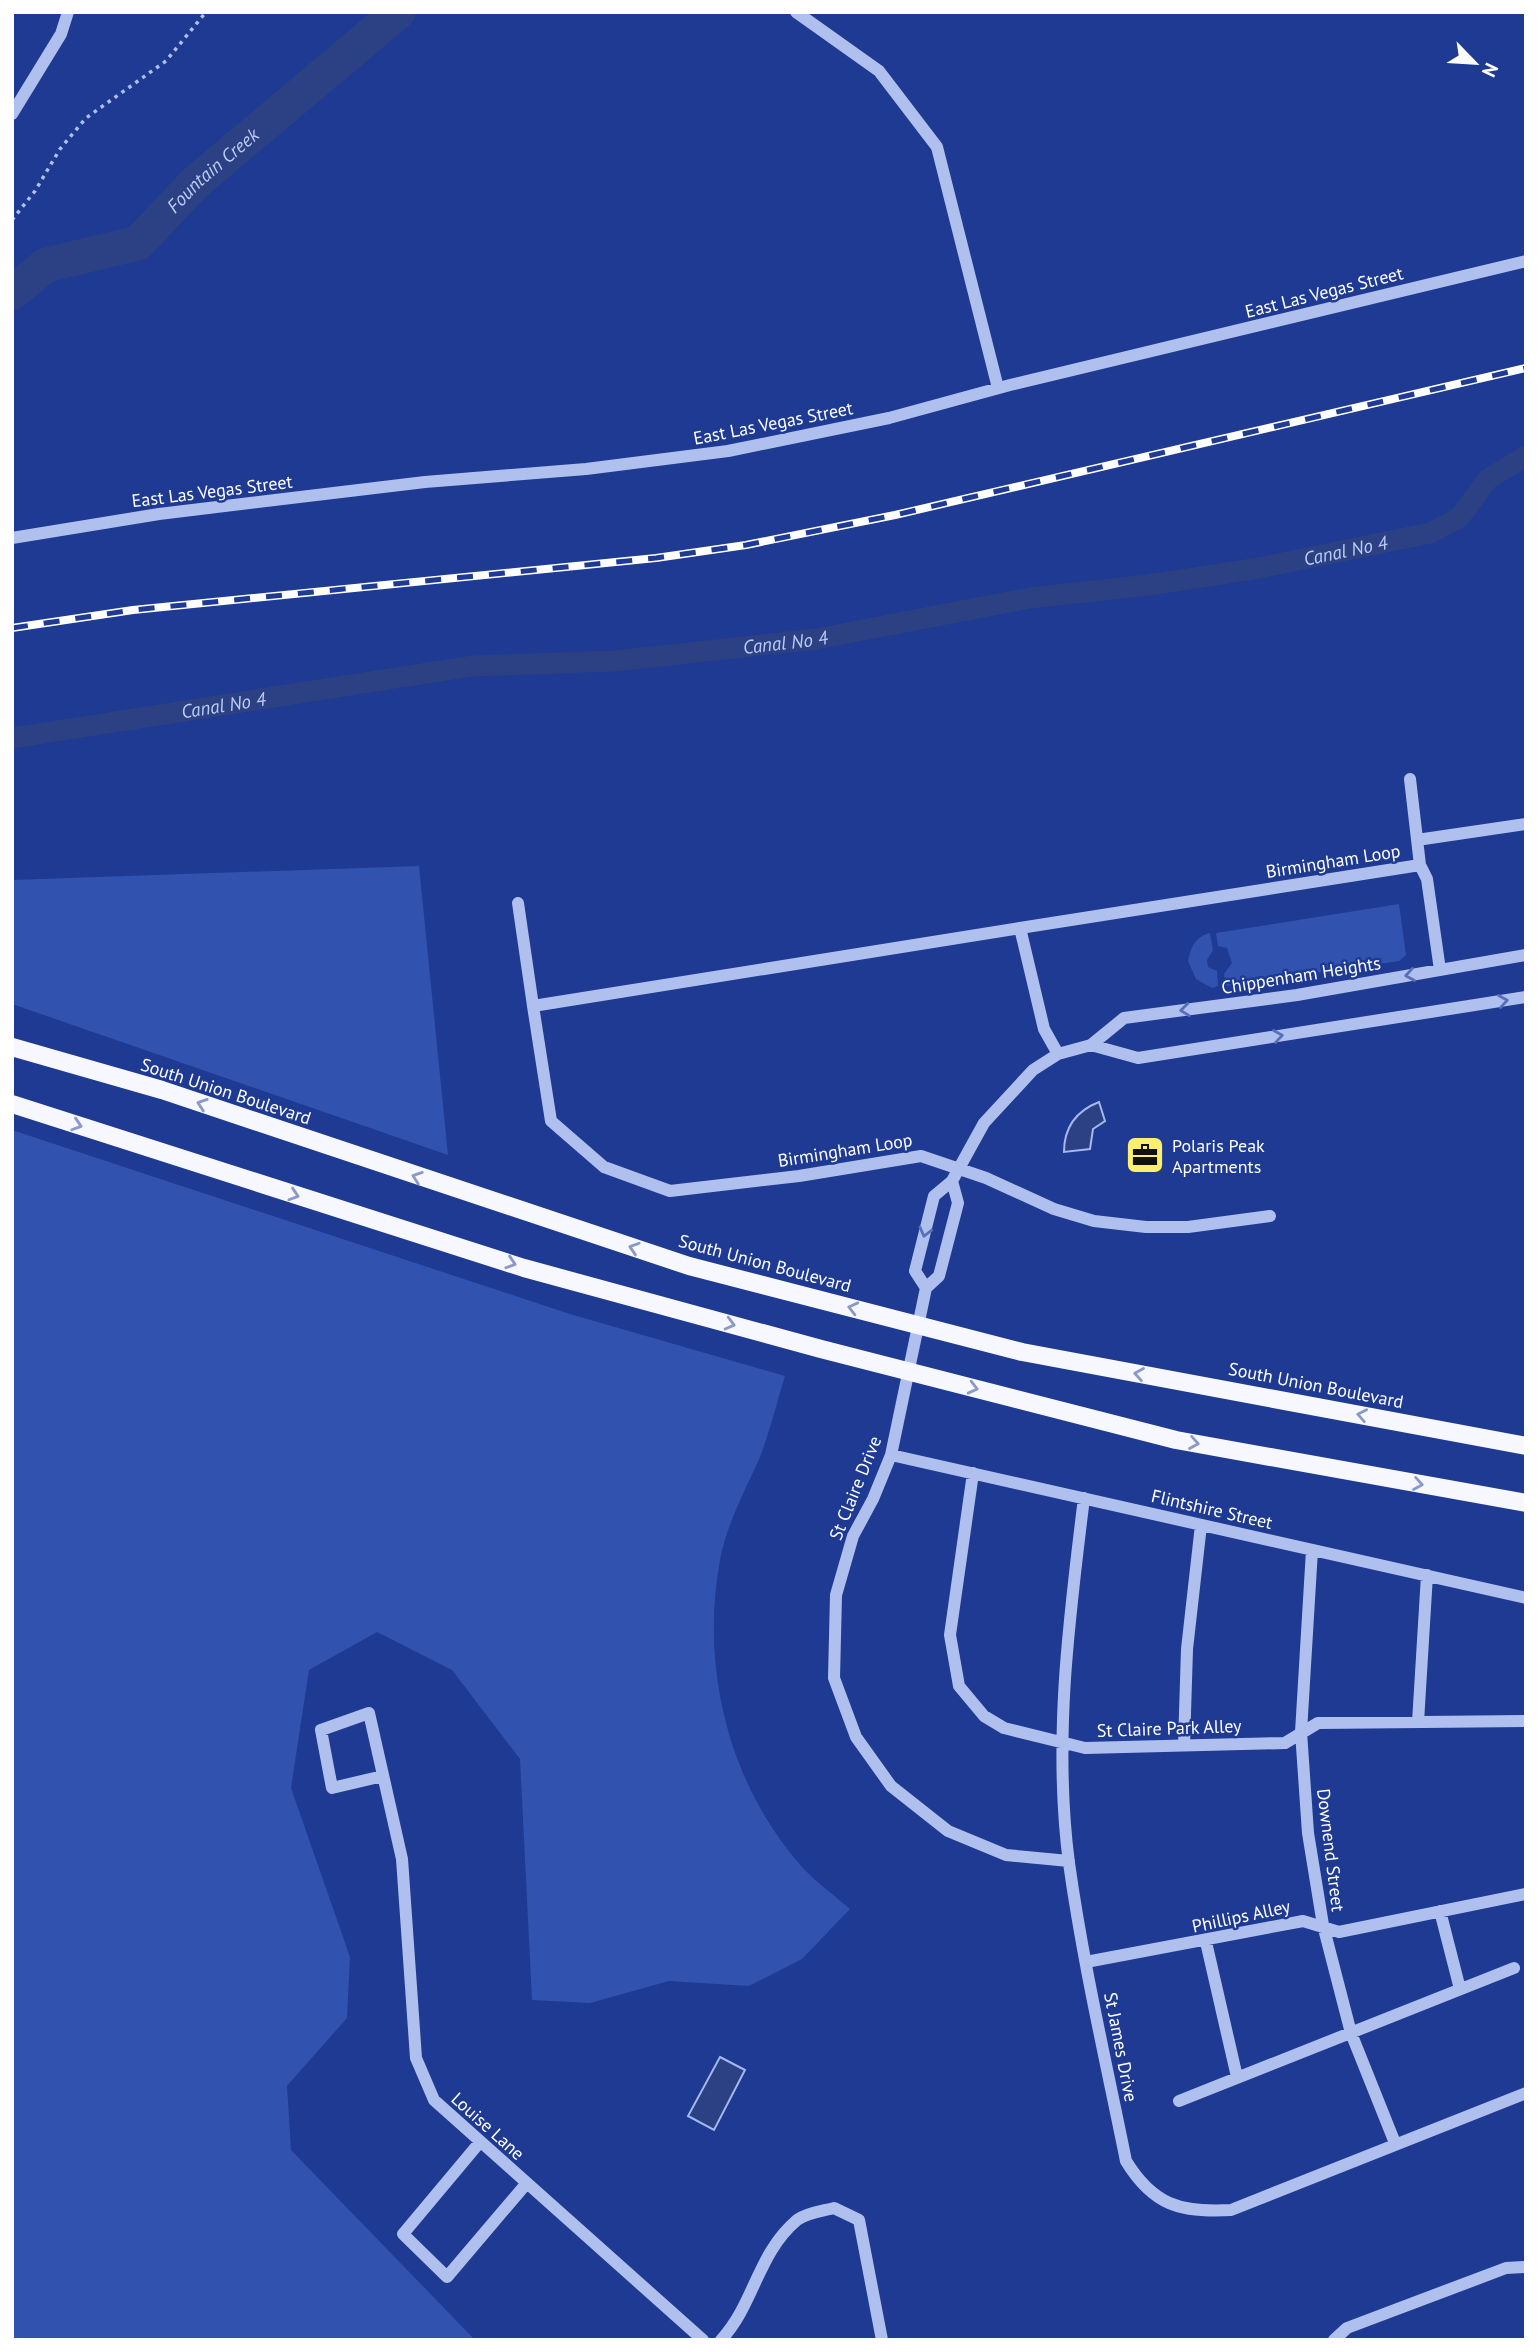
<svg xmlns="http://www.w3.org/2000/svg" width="1538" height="2352" font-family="'PT Sans',sans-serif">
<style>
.green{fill:#3252b0}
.water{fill:#2c4183;stroke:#a3b8ef;stroke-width:2}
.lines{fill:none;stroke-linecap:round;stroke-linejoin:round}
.canal{stroke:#2c4183;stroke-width:21}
.river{stroke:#2c4183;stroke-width:35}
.path{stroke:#b0c0ee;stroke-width:3.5;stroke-dasharray:3.5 5;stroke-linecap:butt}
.minor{stroke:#b0c0ee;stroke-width:12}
.major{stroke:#f7f8ff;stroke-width:18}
.rail-casing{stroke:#fff;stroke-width:8}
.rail{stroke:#1e3a92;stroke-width:5;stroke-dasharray:16;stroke-linecap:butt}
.oneway{stroke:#5870b7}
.oneway2{stroke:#8a99c8}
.labels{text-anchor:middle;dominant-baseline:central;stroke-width:5;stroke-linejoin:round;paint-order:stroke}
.street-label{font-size:18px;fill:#fff;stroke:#1e3a92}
.poi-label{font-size:18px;fill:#fff;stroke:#1e3a92;text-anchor:start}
.water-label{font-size:19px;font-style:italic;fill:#bccbf5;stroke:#1e3a92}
</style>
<rect width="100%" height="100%" fill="#1e3a92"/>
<path class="green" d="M419 866 448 1155 12 1004V880Z
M1399 904 1406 955 1399 961 1226 986 1224 974 1232 963 1227 948 1218 946 1216 933Z
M1210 933 1213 950 1207 960 1208 967 1217 971 1218 986 1212 988 1196 979 1188 961C1191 947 1195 937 1210 933Z
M12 1130 570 1314 785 1376C777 1402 770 1431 760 1457 745 1491 727 1523 720 1560 700 1668 729 1785 802 1867 816 1882 834 1895 850 1909L802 1959 749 1986 669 1981 590 2003 532 2000 520 1759 452 1670 377 1632 309 1670 291 1788 350 1957 347 2018 287 2086 291 2150 475 2340H12Z"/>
<path class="water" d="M1099 1102 1105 1121 1093 1129 1090 1149 1064 1152C1064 1127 1076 1111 1099 1102Z
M720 2057 745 2070 714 2130 688 2116Z"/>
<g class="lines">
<path class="canal" id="s1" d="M12 738 472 666 615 661 816 639 1030 598 1149 585 1259 568 1430 533 1459 518 1488 479 1526 456"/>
<path class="river" id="s2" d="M12 293 46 265 138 243 196 182 398 12"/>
<path class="path" d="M12 220 35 191 60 149 86 118 166 61 206 12"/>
<path class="minor" d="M796 12 879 71 937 147 998 388
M12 114 61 34 68 12
M12 538 159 514 425 482 586 469 728 451 889 418 1010 385 1526 261
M1410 779 1420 865
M1417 840 1526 824
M518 903 533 1006
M1020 928 1420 865 1427 879 1440 970
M1091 1045 1138 1058 1526 997
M1058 1054 1044 1029 1020 928 533 1006 551 1121 604 1167 670 1191 799 1176 921 1156 986 1178 1054 1209 1094 1221 1146 1227H1188L1270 1216
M952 1181 958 1203 939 1276 926 1288 891 1455 873 1499 853 1536 836 1595 834 1678 856 1737 891 1786 948 1831 1006 1855 1069 1861
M926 1288 915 1271 934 1196 952 1181 984 1123 1033 1070 1058 1054 1091 1045 1124 1018 1297 995 1526 955
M891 1455 1526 1598
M973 1473 950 1635 959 1686 984 1716 1004 1728 1085 1748 1285 1743 1318 1723 1526 1721
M1084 1498C1069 1619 1053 1742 1069 1863 1083 1963 1106 2062 1126 2161 1153 2205 1180 2213 1231 2210L1526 2093
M1312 1550 1301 1732 1308 1833 1323 1925 1351 2033 1395 2143
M1418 1722 1427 1575
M1184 1745 1187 1649 1201 1525
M383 1776 332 1788 321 1730 369 1713 402 1859 416 2058 434 2100 703 2340
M1440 1911 1460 1989
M1206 1942 1237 2077
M1086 1962 1303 1921 1339 1932 1526 1894
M1179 2101 1514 1968
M480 2142 403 2234 447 2277 526 2184
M721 2340C755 2303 757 2254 797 2220 806 2213 823 2211 834 2208L859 2220 882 2340
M1334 2340 1347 2328 1506 2268 1524 2267"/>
<path class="major" d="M12 1047 162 1090 689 1266 1022 1352 1526 1446
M12 1104 524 1268 821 1349 1176 1440 1526 1503"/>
<g class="rail-casing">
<path id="rail" d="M12 628 133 610 656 558 746 545 895 515 1526 368"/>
</g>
<use href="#rail" class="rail"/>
</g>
<defs><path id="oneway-chevron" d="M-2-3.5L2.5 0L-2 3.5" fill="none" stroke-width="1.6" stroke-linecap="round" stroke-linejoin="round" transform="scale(1.75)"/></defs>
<g class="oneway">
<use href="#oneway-chevron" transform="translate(1410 975) rotate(170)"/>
<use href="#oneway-chevron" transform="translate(1503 1001) rotate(-9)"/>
<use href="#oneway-chevron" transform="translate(1185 1010) rotate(173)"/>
<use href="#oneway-chevron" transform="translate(1278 1036) rotate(-9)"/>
<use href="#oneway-chevron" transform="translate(925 1232) rotate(104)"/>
</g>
<g class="oneway2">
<use href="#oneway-chevron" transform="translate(202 1104) rotate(-161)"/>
<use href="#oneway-chevron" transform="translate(77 1125) rotate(18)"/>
<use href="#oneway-chevron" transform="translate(417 1177) rotate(-161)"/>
<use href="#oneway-chevron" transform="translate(294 1195) rotate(18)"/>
<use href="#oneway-chevron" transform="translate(634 1248) rotate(-162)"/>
<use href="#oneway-chevron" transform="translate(511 1263) rotate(18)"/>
<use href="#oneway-chevron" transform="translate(853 1308) rotate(-166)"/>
<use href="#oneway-chevron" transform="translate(730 1324) rotate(15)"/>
<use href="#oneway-chevron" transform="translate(1139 1374) rotate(-170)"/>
<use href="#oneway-chevron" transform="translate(973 1388) rotate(14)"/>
<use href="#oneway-chevron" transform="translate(1362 1415) rotate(-169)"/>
<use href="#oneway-chevron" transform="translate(1194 1443) rotate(10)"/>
<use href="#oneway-chevron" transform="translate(1418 1484) rotate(10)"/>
</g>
<defs>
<g id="office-square" transform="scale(2.0125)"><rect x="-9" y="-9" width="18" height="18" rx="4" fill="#fcef70" stroke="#1e3a92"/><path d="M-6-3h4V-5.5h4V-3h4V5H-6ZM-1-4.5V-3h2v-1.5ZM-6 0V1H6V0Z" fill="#111"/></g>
</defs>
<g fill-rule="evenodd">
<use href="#office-square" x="1145" y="1155"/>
</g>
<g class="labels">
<g class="street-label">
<text transform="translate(1324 292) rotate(-14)">East Las Vegas Street</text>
<text transform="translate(773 423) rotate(-11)">East Las Vegas Street</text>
<text transform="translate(212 491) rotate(-7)">East Las Vegas Street</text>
<text transform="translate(1333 861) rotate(-9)">Birmingham Loop</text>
<text transform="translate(1301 975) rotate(-9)">Chippenham Heights</text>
<text transform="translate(226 1091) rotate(18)">South Union Boulevard</text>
<text transform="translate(845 1150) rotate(-9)">Birmingham Loop</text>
<text transform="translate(765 1263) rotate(15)">South Union Boulevard</text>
<text transform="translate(1316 1385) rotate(11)">South Union Boulevard</text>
<text transform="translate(855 1488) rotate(-68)">St Claire Drive</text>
<text transform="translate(1212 1509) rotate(13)">Flintshire Street</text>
<text transform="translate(1169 1728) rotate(-2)">St Claire Park Alley</text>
<text transform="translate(1331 1850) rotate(83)">Downend Street</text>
<text transform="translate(1241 1916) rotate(-12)">Phillips Alley</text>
<text transform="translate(1121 2047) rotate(79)">St James Drive</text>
<text transform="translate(488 2126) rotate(42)">Louise Lane</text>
</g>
<g class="poi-label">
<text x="1172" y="1145">Polaris Peak<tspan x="1172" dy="21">Apartments</tspan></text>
</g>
<g class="water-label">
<text stroke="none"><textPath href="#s2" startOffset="243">Fountain Creek</textPath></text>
<text stroke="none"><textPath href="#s1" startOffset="1348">Canal No 4</textPath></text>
<text stroke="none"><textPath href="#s1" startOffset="780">Canal No 4</textPath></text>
<text stroke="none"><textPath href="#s1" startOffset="214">Canal No 4</textPath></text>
</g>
</g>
<rect width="1538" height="2352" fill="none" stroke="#ffffff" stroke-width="28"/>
<g transform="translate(1475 63) rotate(115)" stroke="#1e3a92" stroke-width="5" paint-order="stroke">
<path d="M0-5L12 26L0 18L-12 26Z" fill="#ffffff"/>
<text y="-10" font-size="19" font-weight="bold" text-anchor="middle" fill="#ffffff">N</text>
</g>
</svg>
